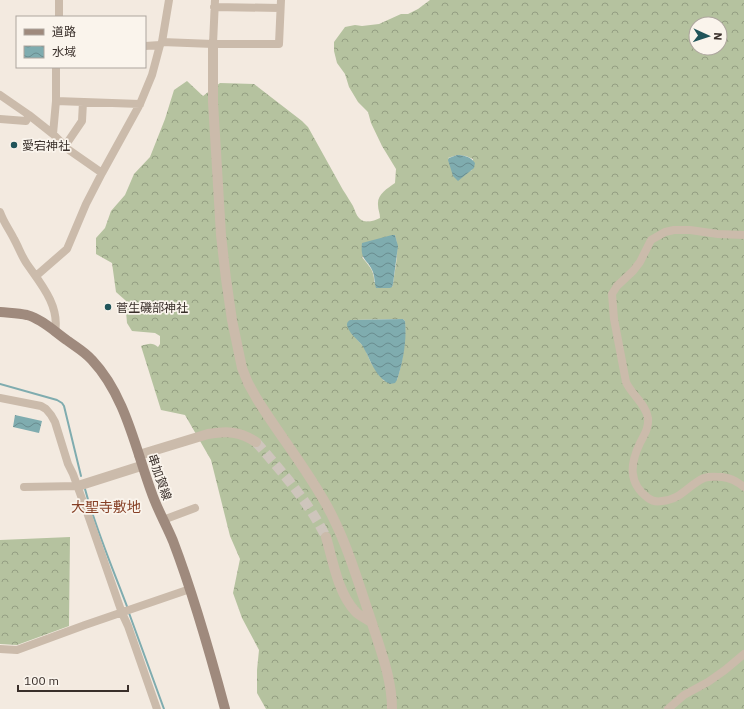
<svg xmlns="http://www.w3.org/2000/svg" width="744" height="709" font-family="'IBM Plex Sans','Noto Sans JP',sans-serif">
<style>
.forest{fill:url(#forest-crowns);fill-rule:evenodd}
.water{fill:url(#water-waves)}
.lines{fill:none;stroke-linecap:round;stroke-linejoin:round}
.stream{stroke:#7facaf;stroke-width:2}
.tertiary-tunnel{stroke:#cec5bc;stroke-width:10;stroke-dasharray:10 5;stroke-linecap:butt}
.minor{stroke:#cbbbab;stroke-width:8}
.tertiary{stroke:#cbbbab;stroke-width:10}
.secondary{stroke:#9f8a7d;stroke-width:10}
.poi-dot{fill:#20545a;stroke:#faf4ec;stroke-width:1.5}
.labels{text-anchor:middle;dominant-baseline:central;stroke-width:3.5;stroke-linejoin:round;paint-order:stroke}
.poi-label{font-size:12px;fill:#392f2a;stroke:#faf4ec;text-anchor:start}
.street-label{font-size:12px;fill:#392f2a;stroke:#faf4ec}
.quarter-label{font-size:14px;fill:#863f25;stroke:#faf4ec}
</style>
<defs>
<pattern id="forest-crowns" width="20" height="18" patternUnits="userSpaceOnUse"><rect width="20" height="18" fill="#b5c29f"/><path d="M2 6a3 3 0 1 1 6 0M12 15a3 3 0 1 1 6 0" fill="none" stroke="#949e82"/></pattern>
<pattern id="water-waves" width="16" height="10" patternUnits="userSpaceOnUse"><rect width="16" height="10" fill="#7facaf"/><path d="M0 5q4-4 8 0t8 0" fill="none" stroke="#698c8f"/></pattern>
</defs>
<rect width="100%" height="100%" fill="#f3eae0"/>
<path class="forest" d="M430 0H744V709H266L257 693V670L259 650 242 618 233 593 240 559 230 536 211 460 185 415 161 410 141 346C148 344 152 342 158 347L160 344V336L155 333 132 331 127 323 125 300 116 292 112 263 96 254V238L105 228 111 211 125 195 134 174 150 157 165 119 174 90 187 81 203 96 220 83 254 84 302 121 308 127 343 190C347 196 350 201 353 206 355 210 356 215 359 218 364 224 374 221 380 218 380 213 378 210 378 205 377 194 387 189 395 183L396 169 382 146 371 123 368 112 358 102 349 87 345 74 337 63 334 51V42L345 27 355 25 362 26 379 24 401 14H408L418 9ZM696 24H720V48H696ZM457 155 466 156 473 159 472 169 471 171 448 158ZM395 235C400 251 395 267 393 284L392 287 374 282C375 271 368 265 362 257ZM403 319 405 321C406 341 403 361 397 380L384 381 371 363 364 347 352 334 350 320Z
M70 537 69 626 17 645 0 644V540Z"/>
<path class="water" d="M457 155C464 155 471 157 475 163L474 168 458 181 453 176 448 160 449 158Z
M392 235H395L398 246 393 284 392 287 390 288H376C374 283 375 277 373 272 367 258 360 261 362 243Z
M403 319 405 321C407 341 403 362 397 380L395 383 390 384C378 379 372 365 367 354 365 351 364 348 362 345 358 340 351 335 348 328 346 324 347 322 350 320Z
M15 415 42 421 39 433 13 427Z"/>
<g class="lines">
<path class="stream" d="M0 384 57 400 62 403 64 406 81 476
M85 489C96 530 113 569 128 609
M129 613 164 709"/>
<path class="tertiary-tunnel" d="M256 442C282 472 308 501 326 537"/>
<path class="minor" d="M214 7 280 8
M59 17V0
M162 42 213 44H279L281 0
M213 44 215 0
M145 46 160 45
M0 95 29 115 53 134 69 150 102 173
M56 101 140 104
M0 119 26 121 29 115
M53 134 56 101V67
M65 146 82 121 83 102
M0 212C4 223 9 229 14 239 19 248 22 257 27 264 41 284 60 306 55 332
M744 235 718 234 690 230H674L665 232 651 240 640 262 633 271 617 286 612 294 614 319 626 382C631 394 646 404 648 418 649 428 644 435 640 443 630 464 628 483 648 498 652 501 657 502 662 501 682 499 688 485 704 478 710 476 716 477 722 477 731 478 738 482 744 487
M36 276 67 249 86 204 102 173 140 104 152 75 160 45 162 42 169 0
M0 398 41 406 46 409 51 415 55 422 68 464 73 474 89 518 122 613 128 626 157 709
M24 487 78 486
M163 520 195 508
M0 649 17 650 85 625 190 589
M668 709 684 695 708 682 725 670 744 654"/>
<path class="tertiary" d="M213 44V102L221 235 226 279 232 320 242 368 248 383 257 399C278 433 303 464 323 499 345 536 357 579 371 620 380 649 392 678 392 709
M139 455 208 434C227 431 239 431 256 442
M78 486 141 466
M326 537C333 561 338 593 355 611 359 616 366 618 371 622"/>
<path class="secondary" d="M0 312C9 313 18 313 27 315 42 319 55 332 68 341 76 347 85 352 92 360 125 395 135 447 151 491 157 509 166 524 173 541 194 596 210 653 225 709"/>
</g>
<g class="poi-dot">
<circle cx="14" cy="145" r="4"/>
<circle cx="108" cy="307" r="4"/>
</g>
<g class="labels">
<g class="poi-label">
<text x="22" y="145">愛宕神社</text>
<text x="116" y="307">菅生磯部神社</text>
</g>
<g class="street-label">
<text transform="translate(160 477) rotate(71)">串加賀線</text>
</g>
<g class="quarter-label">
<text x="106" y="507">大聖寺敷地</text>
</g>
</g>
<rect x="16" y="16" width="130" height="52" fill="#faf4ec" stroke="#ada59e"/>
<rect x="24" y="29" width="20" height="6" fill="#9f8a7d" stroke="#ada59e"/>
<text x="52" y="36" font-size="12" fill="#392f2a">道路</text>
<rect x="24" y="46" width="20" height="12" fill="url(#water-waves)" stroke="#ada59e"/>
<text x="52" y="56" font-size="12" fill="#392f2a">水域</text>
<g transform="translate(708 36) rotate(93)"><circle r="19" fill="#faf4ec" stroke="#ada59e"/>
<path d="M0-3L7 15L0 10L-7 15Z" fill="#20545a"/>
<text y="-6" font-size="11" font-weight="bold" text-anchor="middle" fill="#392f2a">N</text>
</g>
<path d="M18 685v6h110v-6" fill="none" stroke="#392f2a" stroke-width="2"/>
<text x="24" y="685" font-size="12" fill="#392f2a" stroke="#faf4ec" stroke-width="3" paint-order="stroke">100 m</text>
</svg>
